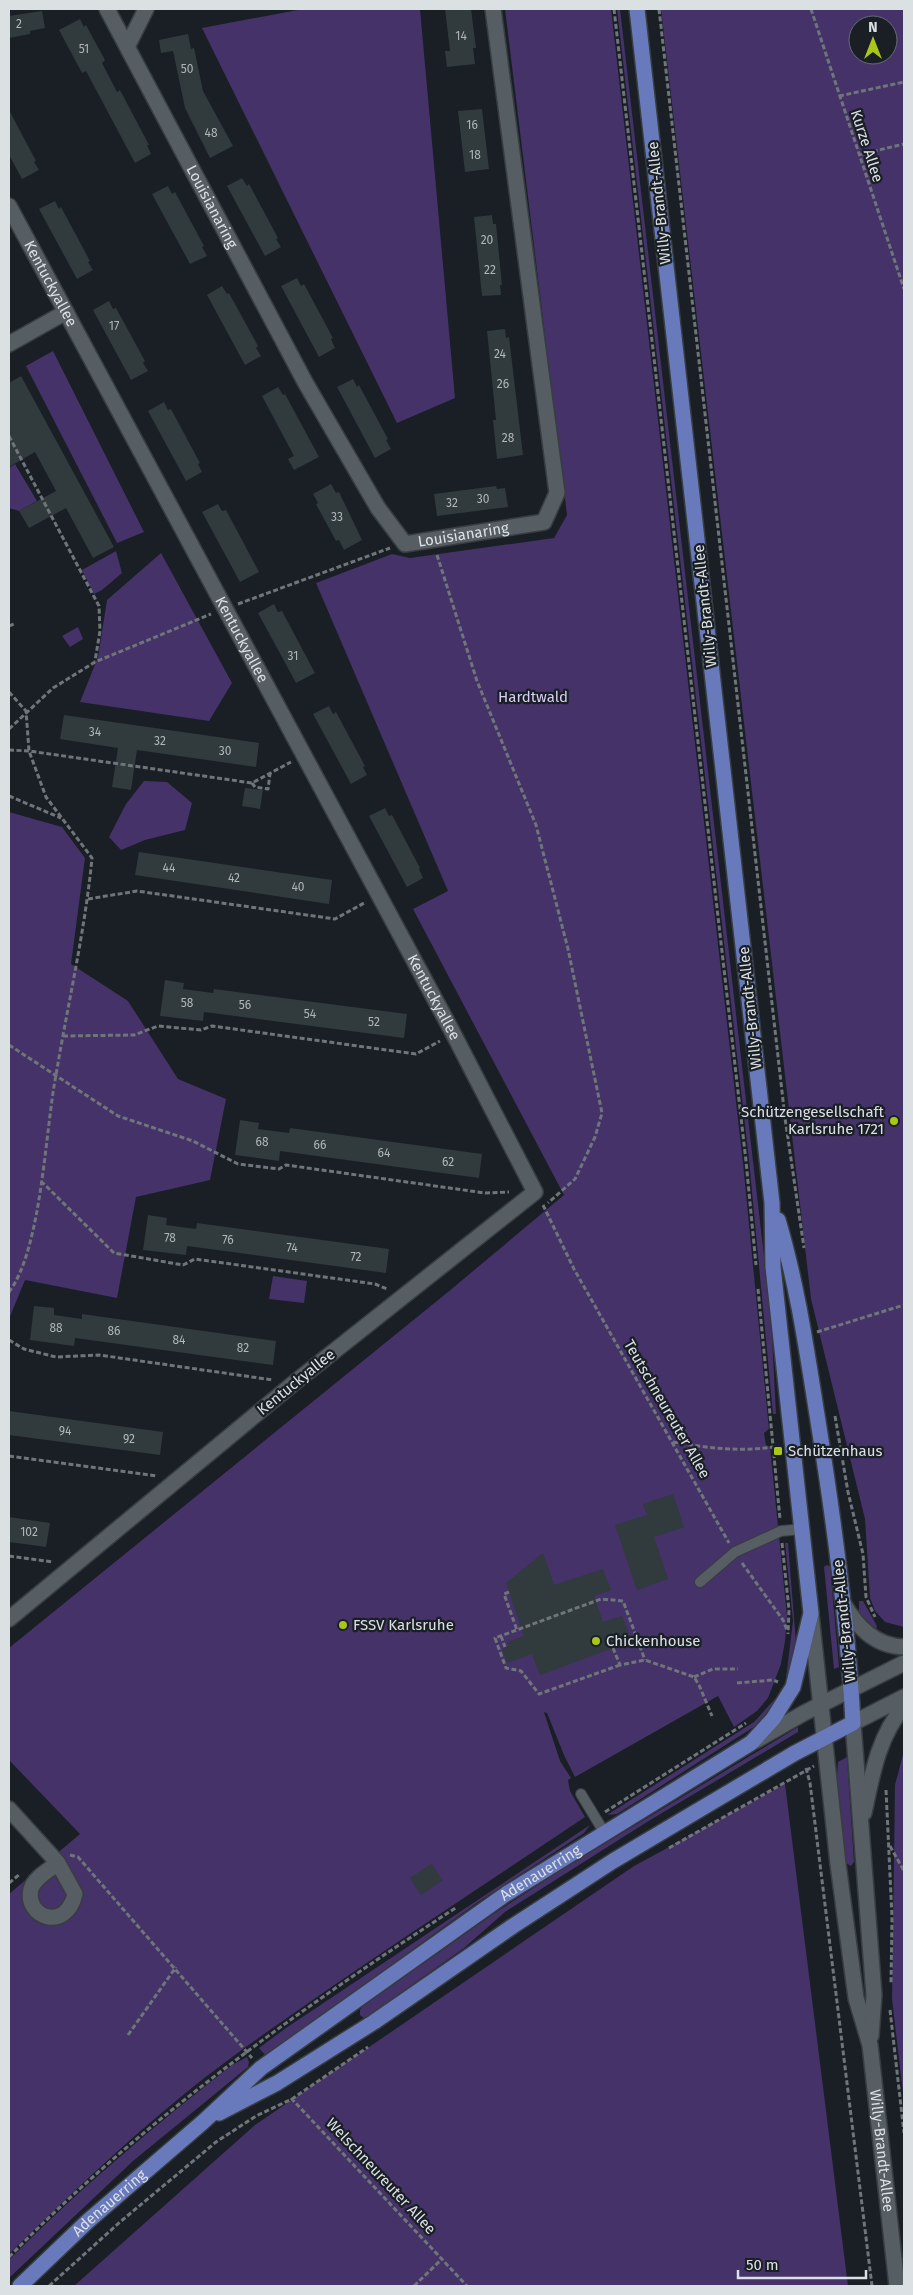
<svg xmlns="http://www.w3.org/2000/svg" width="913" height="2295" font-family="'Fira Sans',sans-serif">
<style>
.green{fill:#443268;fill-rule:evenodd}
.building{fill:#313a3d}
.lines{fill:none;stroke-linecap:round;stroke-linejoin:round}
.service-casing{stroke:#383d41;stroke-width:12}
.minor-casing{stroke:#383d41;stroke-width:18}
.secondary-casing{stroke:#383d41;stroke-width:18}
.primary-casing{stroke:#383d41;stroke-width:18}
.path{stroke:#6f7579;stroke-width:3;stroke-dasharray:5 2.5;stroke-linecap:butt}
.service{stroke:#565d63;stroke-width:10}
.minor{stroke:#565d63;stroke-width:15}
.secondary{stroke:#565d63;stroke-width:15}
.primary{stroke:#687abc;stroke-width:15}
.poi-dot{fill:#aac718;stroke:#191f25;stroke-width:2}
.labels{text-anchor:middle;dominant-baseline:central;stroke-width:4.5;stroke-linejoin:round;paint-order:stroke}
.number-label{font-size:12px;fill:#b0b6ba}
.street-label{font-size:15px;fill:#dbe0e3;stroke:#191f25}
.park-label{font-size:15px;fill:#d9cdfa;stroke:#191f25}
.poi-label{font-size:15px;fill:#dbe0e3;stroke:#191f25;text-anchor:start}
</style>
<rect width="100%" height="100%" fill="#191f25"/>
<path class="green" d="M303 9H420L455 398 397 423 202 28Z
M505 9H611L743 1163 769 1429 764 1433 766 1445 770 1447 787 1616 785 1641 781 1664 768 1698 757 1711 734 1727 718 1696 575 1777 564 1755 547 1713 544 1712 560 1761 571 1778 568 1780 570 1791 585 1817C468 1896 349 1972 235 2055 154 2114 81 2184 9 2254V1894L80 1834 9 1760V1648L448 1292 564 1195 413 909 448 891 316 583 392 554 410 558 554 538 567 515Z
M617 9H620L771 1317 776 1414H773L749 1160Z
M661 9H904V1627L885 1622 875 1611 870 1598 865 1519 811 1299ZM858 25H888V55H858Z
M53 351 144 532 117 543 26 366Z
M15 464 37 501 19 511 9 508V468Z
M116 551 122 573 102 590 94 594 82 570Z
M161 553 232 683 209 721 80 702 98 657 107 600Z
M78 627 83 639 70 647 62 636Z
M144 781 167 782 192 803 185 830 145 840 121 850 109 837 126 804Z
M9 812 62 827 85 858 71 964 128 1001 178 1079 226 1099 210 1180 136 1197 117 1298 25 1280 9 1319Z
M273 1276 307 1281 304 1303 269 1299Z
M785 1543H788L796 1643 788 1681 786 1678 793 1621Z
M826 1565 830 1566 839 1667 834 1669 824 1567Z
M859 1601H863L877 1626 876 1630 859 1613Z
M782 1693 757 1725 617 1814 607 1815 754 1722C760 1716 778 1694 782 1693Z
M798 1727V1732L647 1822 505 1912 464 1948 368 2016 364 2018 360 2015V2010L363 2006 495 1913 561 1870Z
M904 1751V2102L892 1999 895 1785Z
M847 1757 854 1862 851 1866 846 1863 837 1776 838 1762Z
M785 1784 848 2286H74L255 2125 634 1866Z
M590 1825 584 1833 478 1902 266 2056 259 2048 286 2028Z
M247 2057 249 2062 248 2067 133 2161 9 2278V2260C78 2190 154 2126 232 2065Z"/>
<path class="building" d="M445 9H471L476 48H473L475 64 447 67 445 51H450Z
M42 11 45 28 30 31V34L9 38V16Z
M80 19 84 27 86 25 105 60 102 63 117 92 120 90 149 145H147L151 154 135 163 86 71 82 73 59 30Z
M188 34 191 49 194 48 203 91 233 146 210 158 185 108 173 51 161 53 159 40Z
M482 109 489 169 465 172 458 111Z
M9 110 36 161 34 162 39 170 22 179 9 155Z
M242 178 247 186 249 184 278 238 276 239 281 247 265 256 227 186Z
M168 186 172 194 175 192 204 246 202 247 207 256 190 264 152 194Z
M55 201 59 209 61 207 90 261 88 262 93 270 77 279 39 209Z
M492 215 493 224H496L502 285H500L501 295 482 296 474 217Z
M297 278 301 286 304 284 333 338 331 339 335 348 319 357 281 286Z
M222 286 227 294 229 293 258 346 256 348 261 356 245 365 207 295Z
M109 301 113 309 116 308 145 361 143 363 148 371 131 380 93 310Z
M505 329 506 338 509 337 523 455 497 459 493 420H496L487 331Z
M21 376 114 547 93 558 66 508 29 528 19 511 56 491 35 452 9 467V383Z
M353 379 357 387 359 385 388 439 386 440 391 449 375 458 337 387Z
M278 387 283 395 285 394 319 457 294 470 288 459 294 456 262 396Z
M164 402 168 410 171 409 200 463 198 464 202 472 186 481 148 411Z
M331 484 336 493 339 492 362 540 344 550 339 540 336 541 316 504 318 503 313 494Z
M496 486 497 489 505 488 508 507 437 516 434 494Z
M218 504 222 511 226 510 259 572 240 582 202 512Z
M274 604 278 612 282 611 315 673 296 683 258 613Z
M329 706 333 714 336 712 365 766 363 767 367 775 351 784 313 714Z
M64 715 259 743 256 767 137 750 131 790 112 787 118 748 60 739Z
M245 788 263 790 260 809 242 806Z
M385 808 389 816 392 815 420 868 419 869 423 878 407 887 369 816Z
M139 852 332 880 329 904 135 875Z
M165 980 184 983 183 989 213 993 214 989 407 1014 404 1038 204 1012 203 1021 160 1016Z
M240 1120 259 1123 258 1129 289 1133 290 1128 482 1154 479 1178 280 1151 279 1161 235 1155Z
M148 1215 167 1218 166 1225 196 1229 197 1223 389 1249 386 1273 187 1246 186 1255 143 1250Z
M34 1306 54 1308V1315L82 1319V1314L276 1341 273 1365 75 1338 74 1346 30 1340Z
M9 1411 163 1432 160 1455 9 1435Z
M673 1494 684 1527 654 1537 668 1579 637 1590 615 1525 647 1515 643 1504Z
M9 1517 50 1523 46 1547 9 1542Z
M543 1553 554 1585 603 1569 611 1590 594 1596 603 1622 622 1616 632 1641 540 1675 532 1654 507 1663 502 1649 509 1646 507 1642 524 1636 506 1583Z
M431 1864 443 1880 421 1895 410 1878Z"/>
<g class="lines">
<g class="service-casing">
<path id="service" d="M700 1582 735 1552 781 1531 803 1529
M581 1794 604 1832"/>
</g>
<g class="minor-casing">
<g id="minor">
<path id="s1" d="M107 9 305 382 378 508 405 544 544 522 557 493 493 9"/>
<path d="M128 45 146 9"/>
<path id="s2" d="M9 206 453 1033 535 1192 294 1383 9 1619"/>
<path d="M9 344 66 312"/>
<path d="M9 1809 58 1863 75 1894C66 1933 24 1917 31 1889 34 1878 49 1870 58 1863"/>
</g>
</g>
<g class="secondary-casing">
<g id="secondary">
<path d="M843 1603C857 1627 875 1646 904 1647"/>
<path id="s3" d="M811 1614 838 1864 856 1998 870 2045 897 2286"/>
<path d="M755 1741 804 1713 904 1663"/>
<path d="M864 1813C872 1775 878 1737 904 1706"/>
<path d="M871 2036 874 1995 853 1723 904 1697"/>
</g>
</g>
<g class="primary-casing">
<g id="primary">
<path d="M219 2113 277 2083 374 2022 513 1926 613 1861 795 1753 853 1723C848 1622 834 1521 818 1421 807 1353 798 1287 778 1220"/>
<path id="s4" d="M20 2286 88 2221 203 2122 261 2068 506 1894 751 1743 773 1719 793 1687 811 1613 773 1267 772 1203 637 9"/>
</g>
</g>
<path class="path" d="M614 9 746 1161 756 1265
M659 9 785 1118 804 1248
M811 9 904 289
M839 96 904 82
M858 155 904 144
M9 436 99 606 100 631 95 661
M437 555 477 681 536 825 568 949 602 1113 595 1137 575 1179 548 1203
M238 604 390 548
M9 626 14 624
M9 692 26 711 29 751 46 797 92 858C85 931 68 1003 56 1075 45 1131 42 1248 9 1292
M9 729 53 688 95 662 211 614
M9 750 29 751 252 783 291 762
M252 783 255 787 268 789 270 774
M9 796 61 818
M88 899 137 891 335 919 366 902
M63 1036 134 1035 158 1026 201 1030 212 1026 416 1054 440 1041
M9 1045 118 1116 193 1141 238 1164 279 1169 286 1165 485 1193 509 1192
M41 1181 114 1253 183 1265 195 1259 375 1284 387 1289
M543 1205 574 1269 729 1543
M758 1289 780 1519
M817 1332 904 1305
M9 1340 24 1349 56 1357 99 1355 273 1380
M835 1416 848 1492 863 1554 866 1597 875 1617
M673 1442C707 1448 739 1452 773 1447
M9 1456 157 1476
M782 1543 789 1610 788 1634
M9 1556 53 1562
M742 1563 783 1620 787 1630
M509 1592 504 1594 517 1630
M501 1636 505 1647
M613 1648 620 1665 645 1660 694 1677 699 1685 712 1716
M620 1665 539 1694 521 1671 506 1668 495 1638 601 1599 623 1601 645 1660
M694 1677 713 1669H738
M737 1683 773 1680 778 1682
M806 1768 810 1783 872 2286
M886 1790 892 1917 891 1983
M605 1812 746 1723
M890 1846 904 1871
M669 1848 814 1766
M70 1855 78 1857 252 2058
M9 1883 20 1874
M890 2010 904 2133
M128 2035 176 1967
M291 2098 467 2286
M9 2257C142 2121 298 2010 457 1907
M49 2286 120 2222 216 2142 256 2116 292 2099 368 2047
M414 2286 443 2258"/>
<use href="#service" class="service"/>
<use href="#minor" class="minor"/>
<use href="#secondary" class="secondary"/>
<use href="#primary" class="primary"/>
</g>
<g class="poi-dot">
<circle cx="894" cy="1121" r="5"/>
<rect x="773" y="1446" width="10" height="10" rx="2.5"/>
<circle cx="343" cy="1625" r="5"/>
<circle cx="596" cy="1641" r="5"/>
</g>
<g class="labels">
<g class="number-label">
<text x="19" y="24">2</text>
<text x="461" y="36">14</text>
<text x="84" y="49">51</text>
<text x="187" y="69">50</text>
<text x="472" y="125">16</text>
<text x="211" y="133">48</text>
<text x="475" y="155">18</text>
<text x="487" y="240">20</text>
<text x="490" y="270">22</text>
<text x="114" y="326">17</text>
<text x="500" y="354">24</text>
<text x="503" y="384">26</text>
<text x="508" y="438">28</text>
<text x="483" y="499">30</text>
<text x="452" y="503">32</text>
<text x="337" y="517">33</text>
<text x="293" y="656">31</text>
<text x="95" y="732">34</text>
<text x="160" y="741">32</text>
<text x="225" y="751">30</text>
<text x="169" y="868">44</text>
<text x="234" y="878">42</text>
<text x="298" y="887">40</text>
<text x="187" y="1003">58</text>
<text x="245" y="1005">56</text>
<text x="310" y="1014">54</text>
<text x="374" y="1022">52</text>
<text x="262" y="1142">68</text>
<text x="320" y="1145">66</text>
<text x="384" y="1153">64</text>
<text x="448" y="1162">62</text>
<text x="170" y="1238">78</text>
<text x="228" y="1240">76</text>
<text x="292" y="1248">74</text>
<text x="356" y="1257">72</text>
<text x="56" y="1328">88</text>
<text x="114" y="1331">86</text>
<text x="179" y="1340">84</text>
<text x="243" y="1348">82</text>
<text x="65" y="1431">94</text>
<text x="129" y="1439">92</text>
<text x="29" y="1532">102</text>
</g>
<g class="street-label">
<text transform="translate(867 146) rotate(72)">Kurze Allee</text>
<text transform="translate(659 203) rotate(-96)">Willy-Brandt-Allee</text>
<text stroke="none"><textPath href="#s1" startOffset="224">Louisianaring</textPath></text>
<text stroke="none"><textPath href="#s2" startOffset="88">Kentuckyallee</textPath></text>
<text stroke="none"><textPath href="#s1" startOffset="672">Louisianaring</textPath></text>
<text transform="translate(705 606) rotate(-96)">Willy-Brandt-Allee</text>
<text stroke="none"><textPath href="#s2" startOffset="492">Kentuckyallee</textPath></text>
<text stroke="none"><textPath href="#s2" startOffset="898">Kentuckyallee</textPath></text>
<text transform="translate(750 1008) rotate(-96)">Willy-Brandt-Allee</text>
<text transform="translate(296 1382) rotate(-39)">Kentuckyallee</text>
<text transform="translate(667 1409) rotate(60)">Teutschneureuter Allee</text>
<text transform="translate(844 1621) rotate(-96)">Willy-Brandt-Allee</text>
<text stroke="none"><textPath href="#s4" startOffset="666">Adenauerring</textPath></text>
<text stroke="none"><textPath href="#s3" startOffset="542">Willy-Brandt-Allee</textPath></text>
<text transform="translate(381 2176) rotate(47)">Welschneureuter Allee</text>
<text stroke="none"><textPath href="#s4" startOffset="122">Adenauerring</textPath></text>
</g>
<g class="park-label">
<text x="533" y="697">Hardtwald</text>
</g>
<g class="poi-label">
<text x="884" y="1112" text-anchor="end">Schützengesellschaft<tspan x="884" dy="17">Karlsruhe 1721</tspan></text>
<text x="788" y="1451">Schützenhaus</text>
<text x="353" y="1625">FSSV Karlsruhe</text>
<text x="606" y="1641">Chickenhouse</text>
</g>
</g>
<rect width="913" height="2295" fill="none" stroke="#dbe0e3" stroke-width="20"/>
<g transform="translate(873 40)"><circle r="24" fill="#191f25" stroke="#676c71"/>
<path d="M0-4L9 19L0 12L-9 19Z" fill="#aac718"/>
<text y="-8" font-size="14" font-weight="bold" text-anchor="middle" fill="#dbe0e3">N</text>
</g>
<path d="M738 2270v8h128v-8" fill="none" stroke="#dbe0e3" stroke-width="2.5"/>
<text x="746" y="2270" font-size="15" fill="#dbe0e3" stroke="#191f25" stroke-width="4" paint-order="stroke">50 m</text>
</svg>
